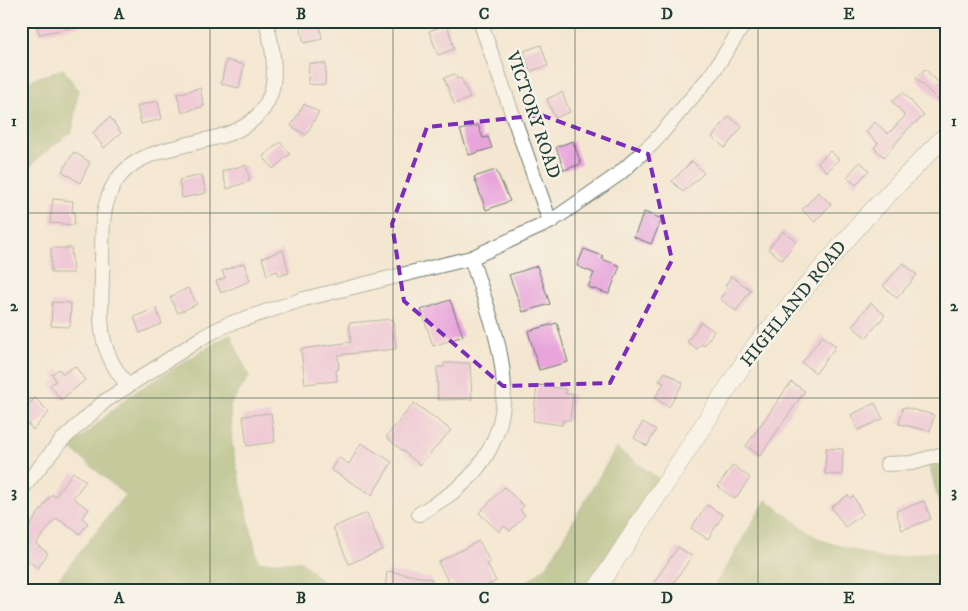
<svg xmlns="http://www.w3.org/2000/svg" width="968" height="611" font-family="'IM FELL DW Pica',serif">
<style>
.forest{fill:#89a65a;stroke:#547247}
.building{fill:#e8a4db}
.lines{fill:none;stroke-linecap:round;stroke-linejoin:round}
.minor-casing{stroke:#6a786b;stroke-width:16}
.tertiary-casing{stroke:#6a786b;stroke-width:19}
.minor{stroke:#fff;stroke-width:14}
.tertiary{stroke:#fff;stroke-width:18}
.marked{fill:none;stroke:#7b2cbf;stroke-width:4;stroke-dasharray:10 6;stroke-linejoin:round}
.grid{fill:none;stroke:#1f3d34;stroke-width:1;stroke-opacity:0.55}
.labels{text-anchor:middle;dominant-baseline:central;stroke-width:5;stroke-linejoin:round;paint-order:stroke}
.street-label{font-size:18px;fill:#1f3d34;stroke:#f7f3e8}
.neatline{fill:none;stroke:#1f3d34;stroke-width:2}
.grid-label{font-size:16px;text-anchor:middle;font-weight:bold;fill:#1f3d34}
</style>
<rect width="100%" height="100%" fill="#f7f3e8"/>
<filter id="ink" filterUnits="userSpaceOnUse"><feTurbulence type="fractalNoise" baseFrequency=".02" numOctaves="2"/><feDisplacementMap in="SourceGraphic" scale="10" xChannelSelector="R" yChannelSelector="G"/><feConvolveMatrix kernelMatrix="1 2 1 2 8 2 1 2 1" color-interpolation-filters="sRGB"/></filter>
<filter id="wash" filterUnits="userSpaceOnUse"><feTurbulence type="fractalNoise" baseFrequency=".0096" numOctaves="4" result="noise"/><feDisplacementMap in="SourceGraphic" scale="20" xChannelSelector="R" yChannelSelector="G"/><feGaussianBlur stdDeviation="1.12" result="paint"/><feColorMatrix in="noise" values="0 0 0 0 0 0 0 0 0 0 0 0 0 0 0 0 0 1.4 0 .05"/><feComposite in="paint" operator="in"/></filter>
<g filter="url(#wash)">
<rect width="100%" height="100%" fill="#f4e7d1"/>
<path class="forest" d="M63 69 78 90 72 132 41 155 21 177V89L33 79Z
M230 334 249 377 230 405 232 446 258 562H302L331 590H50L125 495 70 448 129 396Z
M616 448 659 479 584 590H517L547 566Z
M947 453V534L928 460Z
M766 500 820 540 882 559 947 550V590H712Z"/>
<g id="blocks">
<path class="building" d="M36 21H79L80 26 39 34Z
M299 21H319L322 39 304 43Z
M447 24 454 49 438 55 429 31Z
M541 45 548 66 530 71 524 51Z
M226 60 244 65 239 88 221 84Z
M309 63 326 64 325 85 308 84Z
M925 69 938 82 947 73V98L941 103 916 78Z
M455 74 457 79 461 78 470 98 454 104 444 78Z
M200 88 204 106 182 113 177 94Z
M562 92 570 112 555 118 547 99Z
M903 92 924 116 909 128 884 157 874 148 878 143 866 132 875 122 888 134 905 116 892 101Z
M158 101 162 119 141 124 137 106Z
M304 104 319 112 306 135 291 126Z
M729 116 742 127 725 148 712 137Z
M110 117 121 133 104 148 93 133Z
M478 125 483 138 488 137 492 148 469 155 460 130Z
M573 141 581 164 564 170 556 147Z
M280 142 290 154 273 169 263 156Z
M830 151 839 159 827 172 818 163Z
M74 152 90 162 80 183 62 171Z
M692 161 704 173 683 192 672 181Z
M860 162 869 170 856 185 847 177Z
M246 165 250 181 227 189 222 171Z
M496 170 510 201 486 210 474 177Z
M202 175 206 193 182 198 179 180Z
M818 192 831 204 815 222 802 210Z
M53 199 73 201 72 212H75L74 225 50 223Z
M644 212 662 219 651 244 634 237Z
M783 231 796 241 782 260 768 249Z
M51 248H71L73 273H51Z
M584 249 603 256 602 259 620 266 609 294 588 287 594 273 577 266Z
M283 250 289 273 279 276 278 271 267 275 262 258Z
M244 263 250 281 221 293 216 281 225 278 222 271Z
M903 263 917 275 897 298 883 286Z
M537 266 550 304 523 312 509 275Z
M731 276 751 290 736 311 720 299 728 288 725 286Z
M188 288 197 304 178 313 170 297Z
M450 300 463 336 433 346 421 310Z
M52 302 71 303 70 327 51 326Z
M871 303 885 315 866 338 852 326Z
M156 308 162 324 140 333 134 317Z
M393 319 396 349 338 355 339 369 336 370 337 381 305 384 301 349 351 342 349 323Z
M701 322 714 331 704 346 701 344 697 349 687 342Z
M557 323 568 362 539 370 528 331Z
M822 336 836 346 816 373 802 363Z
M444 363H470L472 399 438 400 437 367H444Z
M75 366 85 380 61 400 50 385 56 381 52 374 59 369 63 374Z
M665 372 683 383 669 407 655 398 664 383 659 381Z
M791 382 805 391 760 456 746 446Z
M537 385 566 389 565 394H573L570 420H563L562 425 533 421Z
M35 398 49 412 33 430 21 416 27 410 25 408Z
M414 403 451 430 420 465 386 437Z
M875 403 883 419 858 430 851 415Z
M903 407 934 415 930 431 899 424Z
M271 413 275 442 247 446 243 416Z
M643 422 656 430 647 446 634 438Z
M361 443 392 462 372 495 331 470 338 457 349 464Z
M826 448 843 449 842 475 825 474Z
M733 465 750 478 735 499 718 486Z
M73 472 86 481 73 498 89 509 82 518 88 523 80 534 56 518 36 544 48 553 38 568 21 556V538L52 494 55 497Z
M504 487 524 506 520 510 525 515 510 531 504 526 499 532 479 513Z
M848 495 850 498 853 496 863 514 845 527 831 507Z
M924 501 931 519 902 530 896 511Z
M707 505 723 515 708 539 691 528Z
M367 513 382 550 349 564 333 527Z
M479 541 490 562 487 564 496 581 479 590H457L452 581 449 583 438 562Z
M678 547 692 556 669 590H649Z
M387 571 432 579 431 590H385Z"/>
</g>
</g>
<g filter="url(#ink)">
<use href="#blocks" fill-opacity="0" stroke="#6a786b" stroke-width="1"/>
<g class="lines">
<g class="minor-casing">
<path id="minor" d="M480 21 550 222
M127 385C96 346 101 324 102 277 103 246 98 208 116 181 132 158 156 152 181 146 198 141 216 139 233 132 283 111 278 65 266 21
M887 464 912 463 947 453
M21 490 61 441 105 401 203 337 226 325 304 299 471 258 550 222 619 174 654 142 711 75 746 21
M419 514C436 503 455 493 469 478 532 410 495 333 471 258"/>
</g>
<g class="tertiary-casing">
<path id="tertiary" d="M596 590 755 346 866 217 947 134"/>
</g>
<use href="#minor" class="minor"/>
<use href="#tertiary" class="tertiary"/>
</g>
</g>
<path d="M0 0H968V611H0ZM541 115 648 154 672 260 610 383 503 386 404 301 392 224 427 127Z" fill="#f4e7d1" fill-opacity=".55" fill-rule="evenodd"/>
<path class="marked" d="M541 115 648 154 672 260 610 383 503 386 404 301 392 224 427 127Z"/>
<path class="grid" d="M210 21V590M393 21V590M575 21V590M758 21V590M21 213H947M21 398H947"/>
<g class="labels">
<g class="street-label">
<text transform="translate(533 115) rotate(71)">VICTORY ROAD</text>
<text transform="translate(794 304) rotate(-51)">HIGHLAND ROAD</text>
</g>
</g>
<rect width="968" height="611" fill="none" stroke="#f7f3e8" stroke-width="55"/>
<rect x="28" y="28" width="912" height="556" class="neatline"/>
<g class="grid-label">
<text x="119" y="19">A</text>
<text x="301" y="19">B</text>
<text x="484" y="19">C</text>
<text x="667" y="19">D</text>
<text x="849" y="19">E</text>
<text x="14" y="126">1</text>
<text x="954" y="126">1</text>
<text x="14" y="311">2</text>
<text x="954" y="311">2</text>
<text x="14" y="497">3</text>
<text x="954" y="497">3</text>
<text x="119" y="603">A</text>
<text x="301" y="603">B</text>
<text x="484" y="603">C</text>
<text x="667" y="603">D</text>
<text x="849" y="603">E</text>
</g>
</svg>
